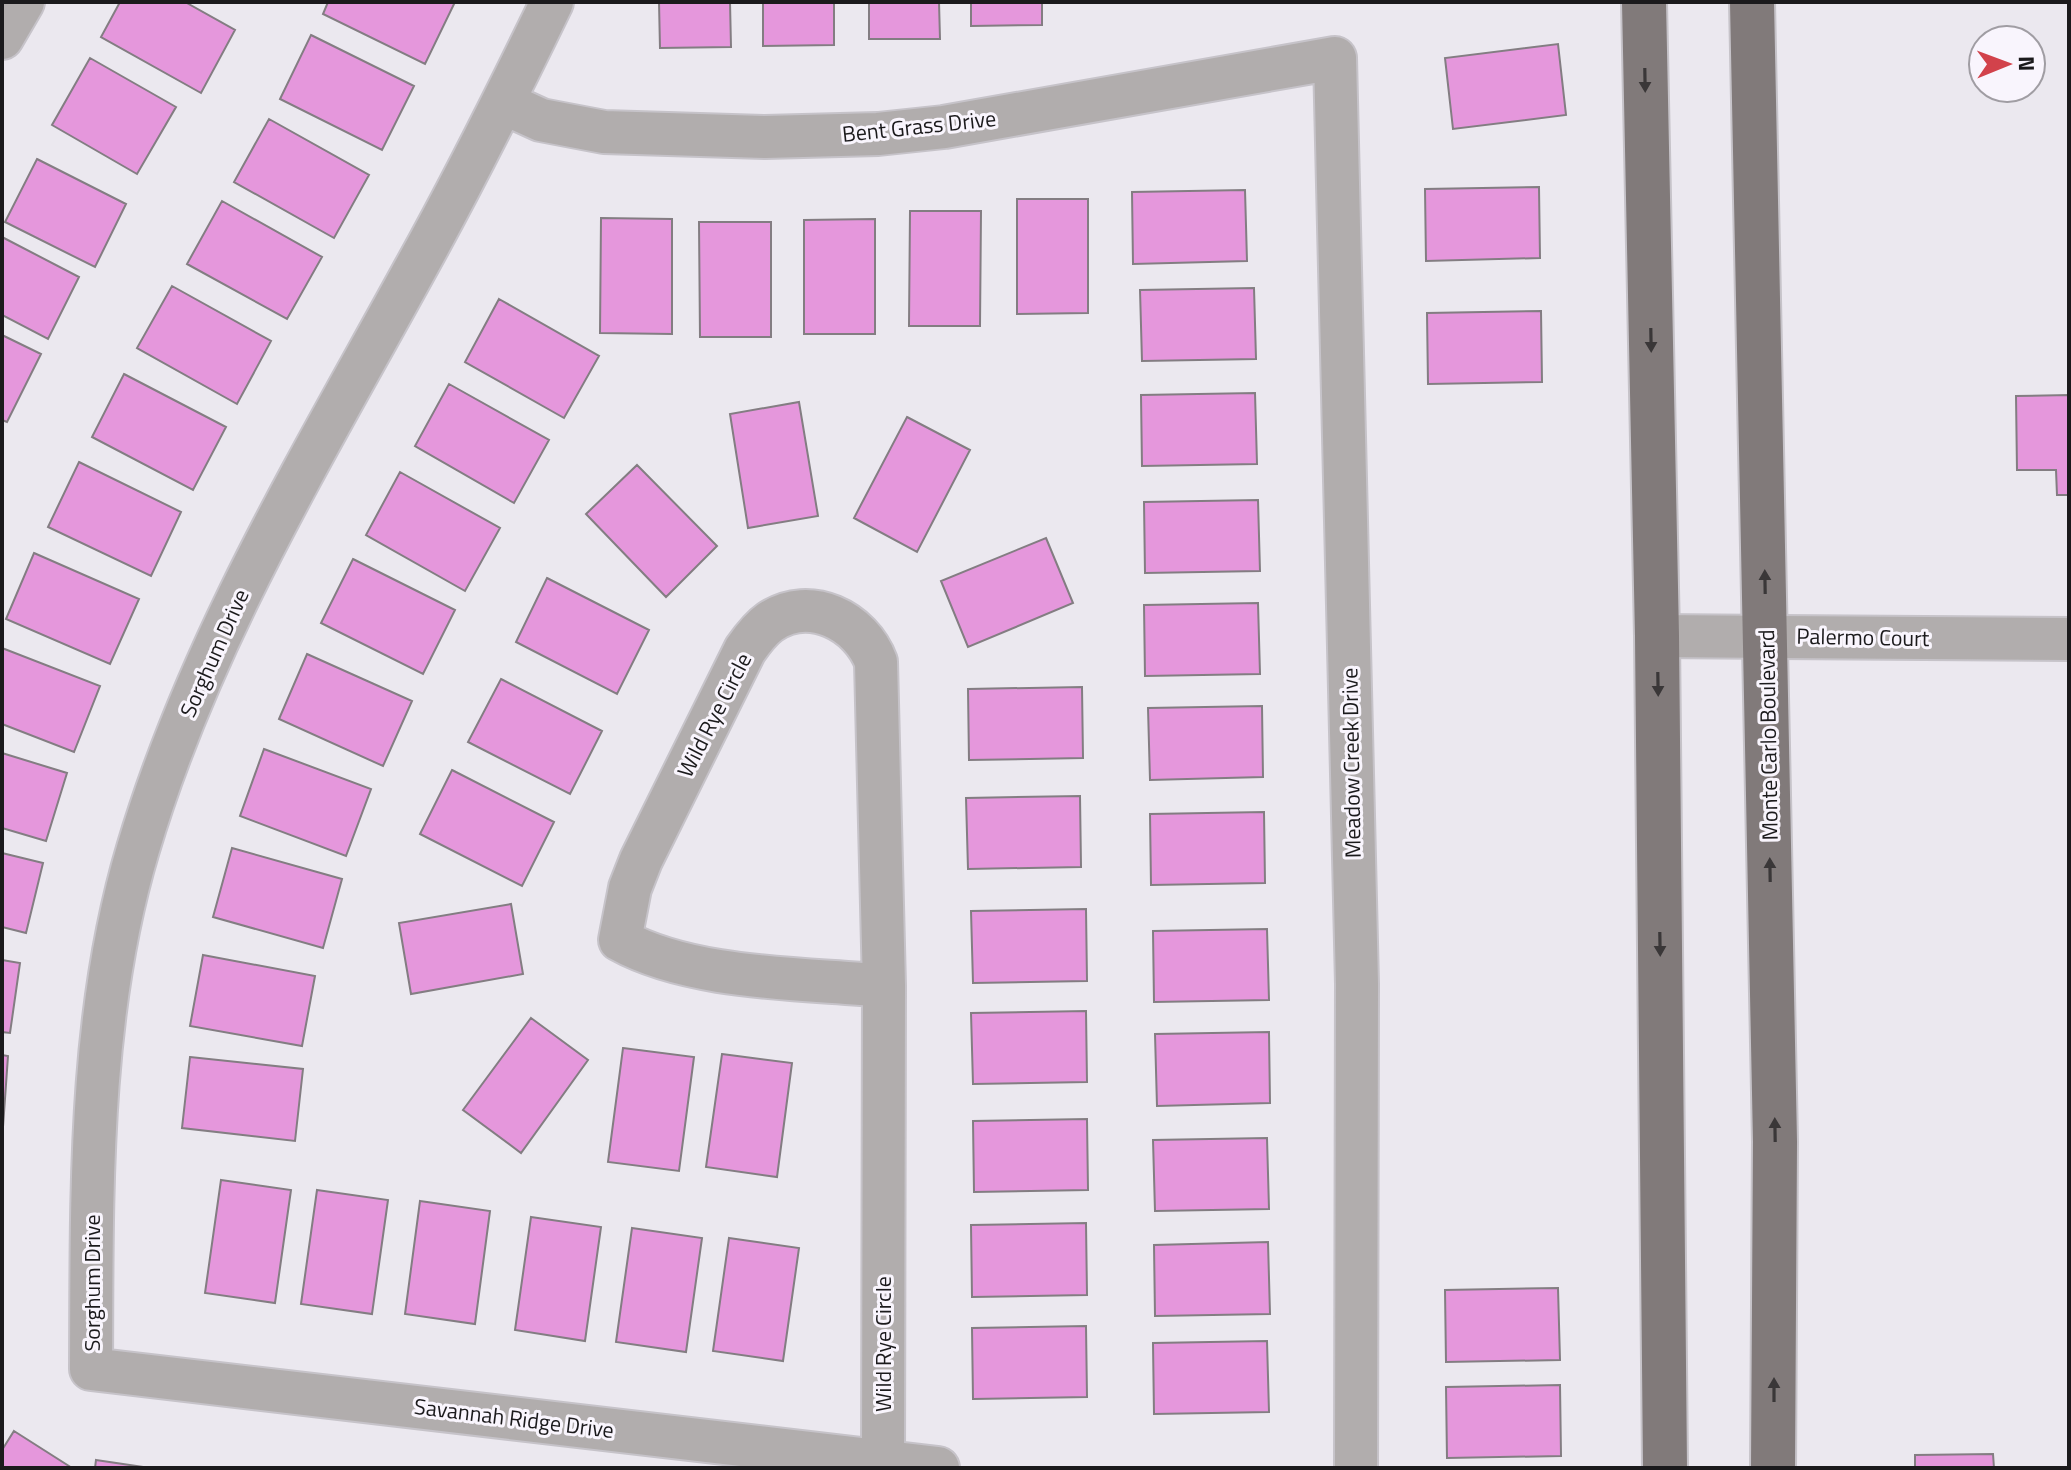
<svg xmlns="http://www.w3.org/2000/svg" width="2071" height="1470" font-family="'Titillium Web',sans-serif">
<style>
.building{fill:#e597dc;stroke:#837d82;stroke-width:2}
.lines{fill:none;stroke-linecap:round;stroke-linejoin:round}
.minor-casing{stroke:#c6c3c9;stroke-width:46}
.major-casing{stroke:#c6c3c9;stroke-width:48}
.minor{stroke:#b1adad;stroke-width:42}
.major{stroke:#817a7a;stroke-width:44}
.oneway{fill:#3a3738}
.labels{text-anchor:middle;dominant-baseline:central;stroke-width:6;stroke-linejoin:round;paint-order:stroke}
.street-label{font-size:22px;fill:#1b1a1c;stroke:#f9f5fd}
</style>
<rect width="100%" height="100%" fill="#ebe8ef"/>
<path class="building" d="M120 2H185L235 30 201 93 101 37Z
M328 2H455L425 64 323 14Z
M659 2H730L731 47 660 48Z
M763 2H834V45L763 46Z
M869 2H939L940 39H869Z
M971 2H1042V25L971 26Z
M311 35 414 86 382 150 280 99Z
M1558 44 1566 115 1453 129 1445 58Z
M90 58 176 107 137 174 52 125Z
M269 119 369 175 334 238 234 182Z
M37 159 126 204 95 267 5 222Z
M1539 187 1540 258 1426 261 1425 189Z
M1245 190 1247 261 1133 264 1132 192Z
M1017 199H1088V313L1017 314Z
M222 201 322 257 287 319 187 264Z
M910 211H981L980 326H909Z
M601 218 672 219V334L600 333Z
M875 219V334H804V220Z
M699 222H771V337H700Z
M2 237 79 277 48 339 2 315Z
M172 286 271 341 237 404 137 348Z
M1254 288 1256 359 1142 361 1140 290Z
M499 299 599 356 564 418 465 362Z
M1541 311 1542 382 1428 384 1427 313Z
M2 335 41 354 7 422 2 420Z
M124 374 226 427 193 490 92 437Z
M449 384 549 440 514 503 415 446Z
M1255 393 1257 464 1142 466 1141 395Z
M2069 395V495H2057L2056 470H2017L2016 396Z
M799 402 818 516 748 528 730 414Z
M907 417 970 450 917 552 854 518Z
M79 462 181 512 151 576 48 527Z
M637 465 717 546 666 597 586 514Z
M400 472 500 528 465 591 366 535Z
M1258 500 1260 571 1145 573 1144 502Z
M1046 538 1073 603 968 647 941 581Z
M34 553 139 599 110 664 6 619Z
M353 559 455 610 423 674 321 623Z
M547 578 649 630 617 694 516 642Z
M1258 603 1260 674 1145 676 1144 605Z
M2 648 100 686 74 752 2 724Z
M307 654 412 701 383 766 279 719Z
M501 679 602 731 570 794 468 742Z
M1082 687 1083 758 969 760 968 689Z
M1262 706 1263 777 1150 780 1148 708Z
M264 749 371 789 346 856 240 816Z
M2 753 67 773 46 841 2 828Z
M452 770 554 822 522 886 420 834Z
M1080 796 1081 867 968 869 966 798Z
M1264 812 1265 883 1151 885 1150 814Z
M232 848 342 879 323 948 213 917Z
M2 853 43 863 26 933 2 927Z
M511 904 523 974 411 994 399 923Z
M1086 909 1087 981 973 983 971 911Z
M1267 929 1269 1000 1154 1002 1153 931Z
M203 955 315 976 302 1046 190 1026Z
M2 960 20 963 10 1033 2 1032Z
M1086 1011 1087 1082 973 1084 971 1013Z
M531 1018 588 1060 521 1153 463 1110Z
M1269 1032 1270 1103 1157 1106 1155 1034Z
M623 1048 694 1057 679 1171 608 1162Z
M722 1054 792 1063 777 1177 706 1167Z
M2 1055 8 1056 3 1127H2Z
M190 1057 303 1069 295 1141 182 1128Z
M1087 1119 1088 1190 974 1192 973 1121Z
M1267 1138 1269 1209 1155 1211 1153 1140Z
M2 1153H3V1224H2Z
M221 1180 291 1190 275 1303 205 1293Z
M317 1190 388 1200 372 1314 301 1304Z
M420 1201 490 1211 475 1324 405 1314Z
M531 1217 601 1227 585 1341 515 1330Z
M1086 1223 1087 1295 972 1297 971 1225Z
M632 1228 702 1238 686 1352 616 1342Z
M729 1238 799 1248 783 1361 713 1351Z
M1268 1242 1270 1314 1155 1316 1154 1245Z
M1558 1288 1560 1360 1446 1362 1445 1290Z
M1086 1326 1087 1397 973 1399 972 1328Z
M1267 1341 1269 1412 1154 1414 1153 1343Z
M1560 1385 1561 1456 1447 1458 1446 1387Z
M14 1431 72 1468H2V1450Z
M1993 1454 1994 1468H1915V1455Z
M96 1460 150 1468H95Z"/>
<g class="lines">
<g class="minor-casing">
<path id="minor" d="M552 2C508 93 463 183 414 271 311 459 199 643 138 849 88 1017 92 1195 91 1369L938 1468
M2 38 23 2
M504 103 541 120 604 132 765 137 878 134 944 127 1335 58 1357 984 1356 1468
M1657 636 2069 639
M883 1462 884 986 876 662C861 621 810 595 770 622 760 629 752 640 745 650L641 860 630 888 620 940C692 980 802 978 884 986"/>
</g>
<g class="major-casing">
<path id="major" d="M1644 2 1657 636 1665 1468
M1752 2 1775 1142 1773 1468"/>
</g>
<use href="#minor" class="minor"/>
<use href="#major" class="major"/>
</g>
<defs><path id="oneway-solid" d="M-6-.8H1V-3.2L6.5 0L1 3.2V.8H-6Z" transform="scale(2)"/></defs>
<g class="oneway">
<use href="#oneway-solid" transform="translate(1645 80) rotate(89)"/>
<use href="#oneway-solid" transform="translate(1651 340) rotate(89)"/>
<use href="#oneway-solid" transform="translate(1765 582) rotate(-91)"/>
<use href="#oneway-solid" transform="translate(1658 684) rotate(89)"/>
<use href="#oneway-solid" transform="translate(1770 870) rotate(-91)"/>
<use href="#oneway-solid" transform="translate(1660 944) rotate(89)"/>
<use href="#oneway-solid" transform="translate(1775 1130) rotate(-91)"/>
<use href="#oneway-solid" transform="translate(1774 1390) rotate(-90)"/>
</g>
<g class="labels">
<g class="street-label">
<text transform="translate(919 126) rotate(-6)">Bent Grass Drive</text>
<text transform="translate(1863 637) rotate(1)">Palermo Court</text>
<text transform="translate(214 653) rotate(-66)">Sorghum Drive</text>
<text transform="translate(714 715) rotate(-63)">Wild Rye Circle</text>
<text transform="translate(1768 735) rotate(-91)">Monte Carlo Boulevard</text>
<text transform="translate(1351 763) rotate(-91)">Meadow Creek Drive</text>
<text transform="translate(92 1283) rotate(-90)">Sorghum Drive</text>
<text transform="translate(883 1344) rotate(-90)">Wild Rye Circle</text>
<text transform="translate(514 1418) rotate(7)">Savannah Ridge Drive</text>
</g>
</g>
<rect width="2071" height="1470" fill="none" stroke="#1b1a1c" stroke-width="8"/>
<g transform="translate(2007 64) rotate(89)"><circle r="38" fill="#f9f5fd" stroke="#a09da3" stroke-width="2"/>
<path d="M0-6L14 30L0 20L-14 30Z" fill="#d2424b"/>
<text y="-12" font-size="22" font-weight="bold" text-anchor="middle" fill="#1b1a1c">N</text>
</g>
</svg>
